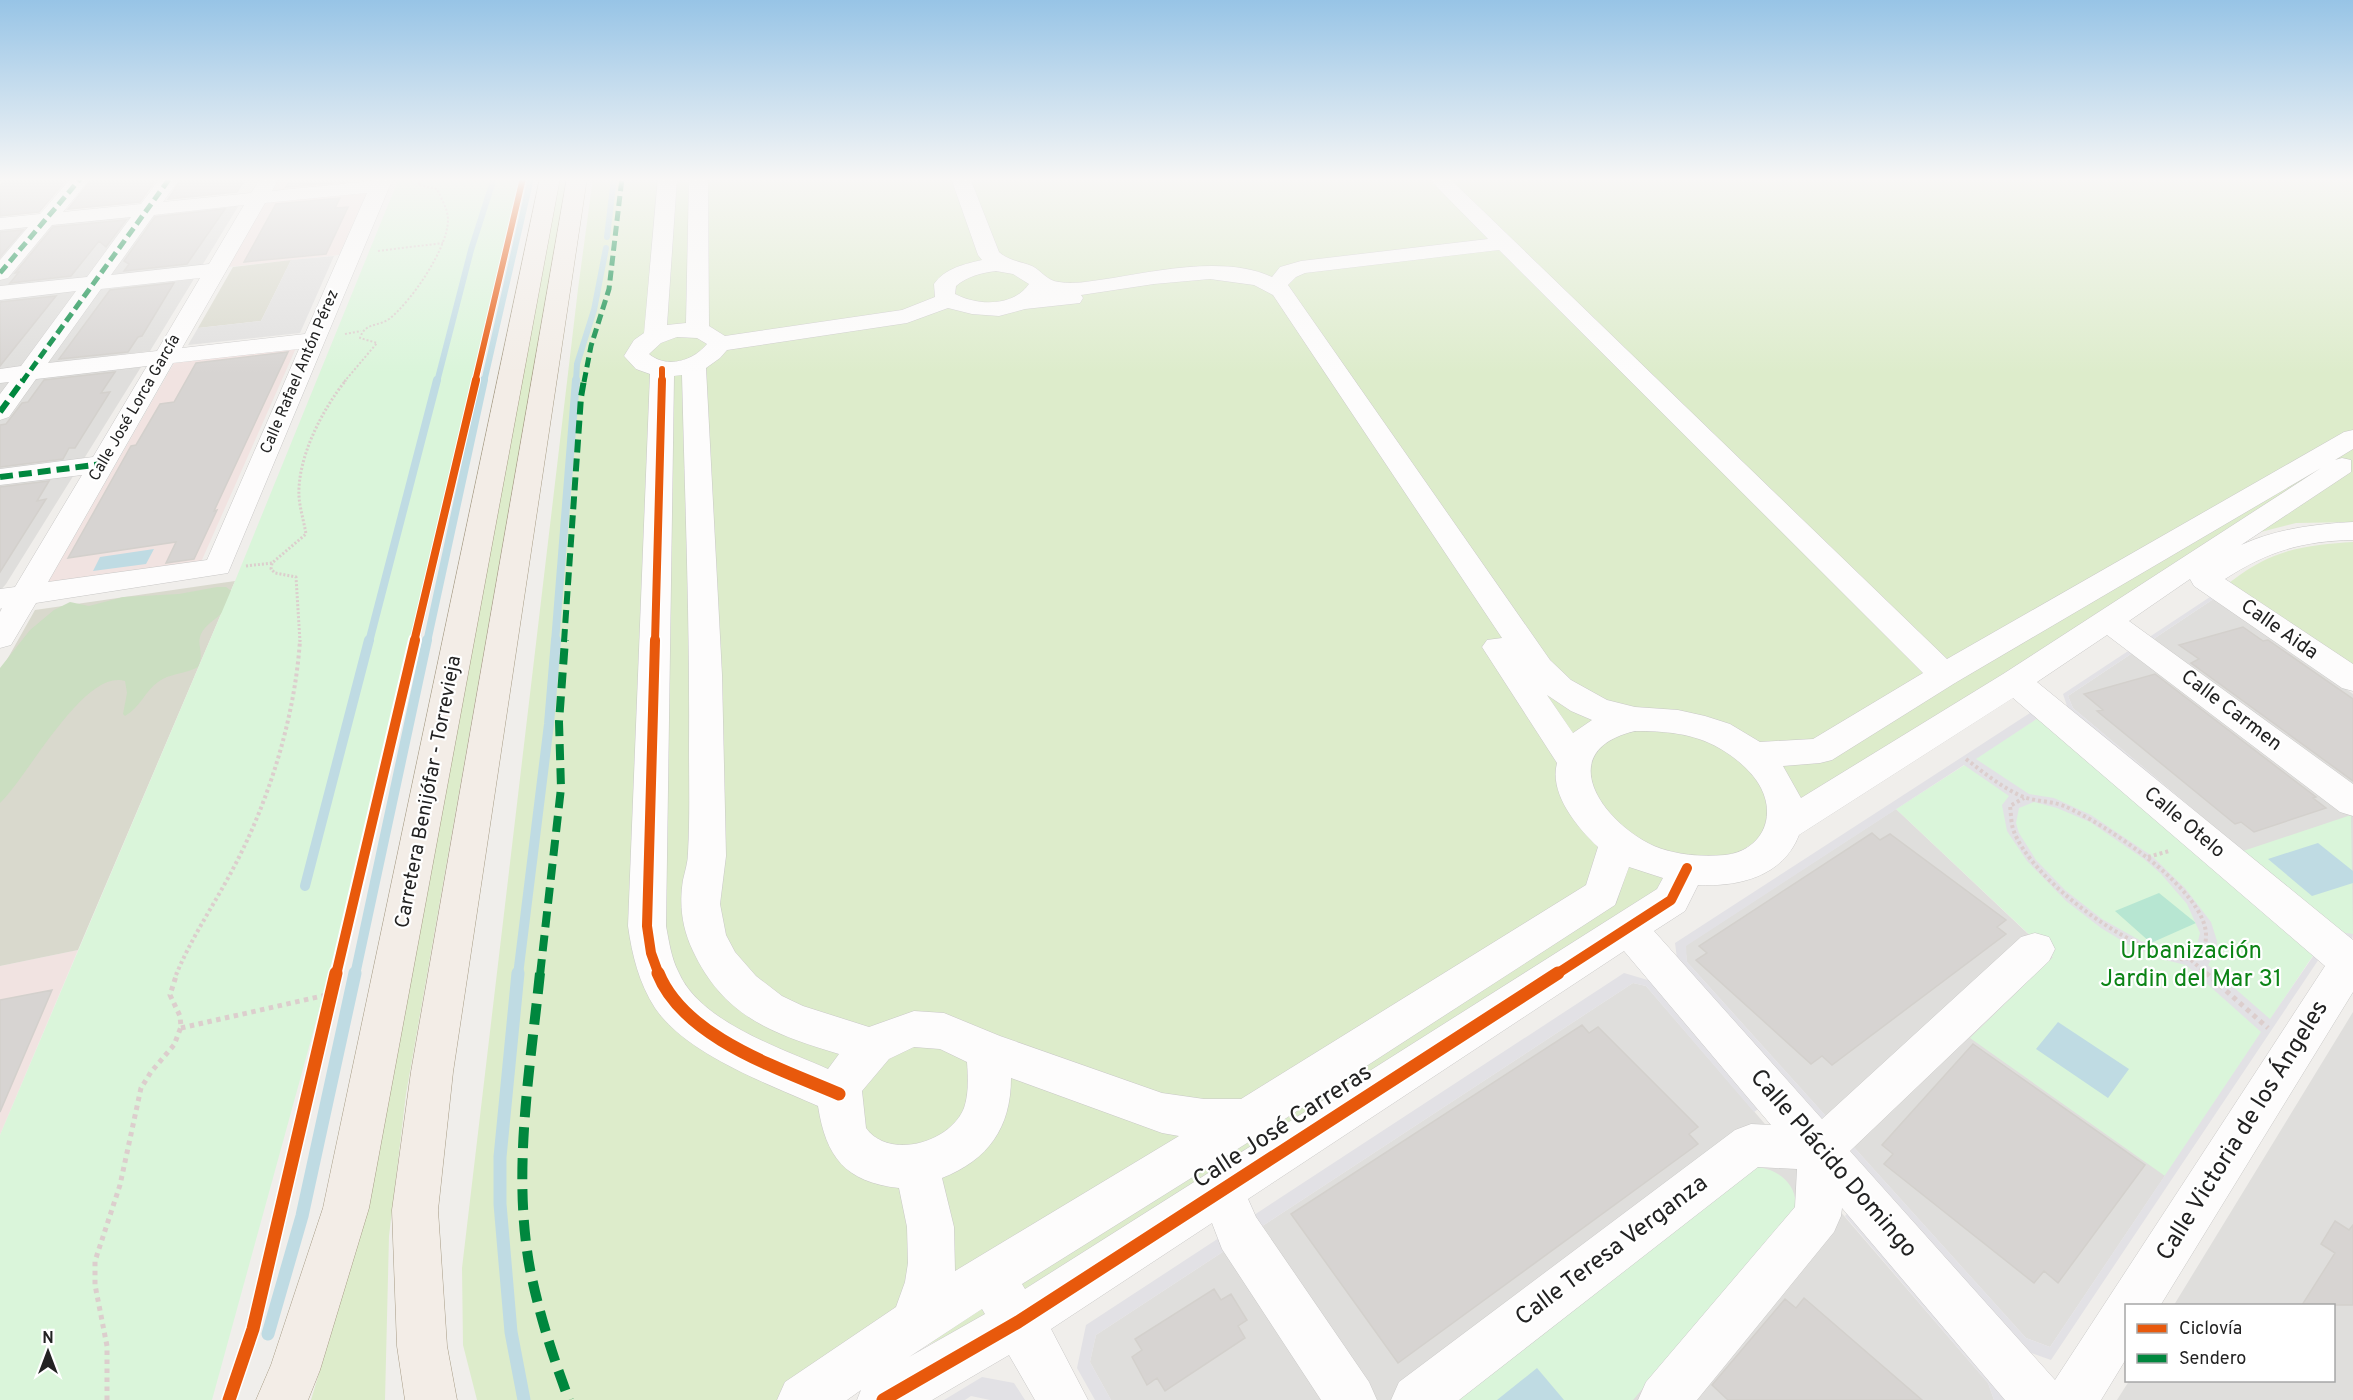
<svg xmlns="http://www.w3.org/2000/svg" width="2353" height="1400" font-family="Overpass,sans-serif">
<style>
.residential{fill:#dfdedc}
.commercial{fill:#f1e3e1}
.construction{fill:#d9d9cd}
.grass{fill:#ddeccb}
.forest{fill:#cbdec1}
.park{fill:#daf5da}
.pitch{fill:#b7e6d2}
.parking{fill:#e0dfde}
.plaza{fill:#e2e1e5;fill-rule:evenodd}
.water{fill:#bfdbe3}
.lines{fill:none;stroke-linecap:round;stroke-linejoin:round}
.stream-far3{stroke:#bfdbe3;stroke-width:6}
.stream-far2{stroke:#bfdbe3;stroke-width:8}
.stream-far1{stroke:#bfdbe3;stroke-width:10}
.stream{stroke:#bfdbe3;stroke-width:13}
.building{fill:#d7d4d2;stroke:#d3d0cc;stroke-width:1.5}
.minor-casing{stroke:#c9c8c7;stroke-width:1}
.major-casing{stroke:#a79c86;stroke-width:1}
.path-far3{stroke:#dccecd;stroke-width:2;stroke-dasharray:2 2;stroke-linecap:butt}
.path-far2{stroke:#dccecd;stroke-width:3;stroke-dasharray:2 2;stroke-linecap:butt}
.path-far1{stroke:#dccecd;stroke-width:4;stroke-dasharray:3 3;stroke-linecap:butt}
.path{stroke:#dccecd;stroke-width:5;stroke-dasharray:4.5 4.5;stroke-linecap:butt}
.minor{fill:#fdfcfc;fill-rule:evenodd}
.major{fill:#f3ede7;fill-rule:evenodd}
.quiet-far3{stroke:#00873e;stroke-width:5;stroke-dasharray:10 5;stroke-linecap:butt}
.quiet-far2{stroke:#00873e;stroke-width:6;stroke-dasharray:13 6;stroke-linecap:butt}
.quiet-far1{stroke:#00873e;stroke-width:8;stroke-dasharray:16 8;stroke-linecap:butt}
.quiet{stroke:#00873e;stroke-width:10;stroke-dasharray:21 10;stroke-linecap:butt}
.cycleway-far3-casing{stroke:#fff;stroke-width:8}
.cycleway-far2-casing{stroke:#fff;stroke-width:10}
.cycleway-far1-casing{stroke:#fff;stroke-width:14}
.cycleway-casing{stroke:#fff;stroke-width:16}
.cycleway-far3{stroke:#e8590c;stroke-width:6}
.cycleway-far2{stroke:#e8590c;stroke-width:8}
.cycleway-far1{stroke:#e8590c;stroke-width:10}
.cycleway{stroke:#e8590c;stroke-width:13}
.labels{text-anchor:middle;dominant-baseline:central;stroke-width:4.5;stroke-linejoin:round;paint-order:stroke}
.far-street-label{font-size:16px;fill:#222;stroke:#fff}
.street-label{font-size:20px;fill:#222;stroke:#fff}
.near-park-label{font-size:24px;fill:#0c8416;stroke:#fff}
.near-street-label{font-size:24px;fill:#222;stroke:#fff}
</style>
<rect width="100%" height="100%" fill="#f0eeeb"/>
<path class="residential" d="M239 205 150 351 0 369V228Z
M141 367 6 584 0 591V383Z
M2215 598 2353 694V934L2339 932 2073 708 2068 696Z
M1896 809 2211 1107 2050 1347 2026 1338 1687 962 1685 946Z
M1633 983 1646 986 1988 1383 1994 1400H1111L1090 1362 1096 1335Z
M2353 1012V1400H2117L2129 1381 2334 1380V1306L2174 1305Z"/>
<path class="commercial" d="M280 178H374L372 183 271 193Z
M367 192 339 255 228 267 265 202Z
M296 348 201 562 47 584 174 363Z
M78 950 0 1135V966Z"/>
<path class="construction" d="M291 260 261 321 198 328 233 267Z
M235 581 78 950 0 966V672L35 610Z"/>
<path class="grass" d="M558 178H567L406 1094 389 1236 385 1400H311L360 1237Z
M593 178H2353V522L2296 523 2249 535 2107 621 1119 1241 965 1327 814 1400H477L463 1345 462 1268 578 289Z
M2353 542V672L2226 585C2237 577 2249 568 2261 562 2289 547 2322 544 2353 542Z"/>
<path class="forest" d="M217 587H226L233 592C230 599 227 608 222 613 215 620 205 625 201 634 196 646 205 652 198 667 186 674 170 673 158 682 145 691 140 708 125 716L123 714 127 693 125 681C84 668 27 778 0 803V668L30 630 54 610 70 602 89 606 123 597 179 594Z"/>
<path class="park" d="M399 178H520L351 894 212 1400H0V1135L235 581Z
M2038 718 2314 954 2165 1176 1970 1038 2053 957 1896 809Z
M2351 815 2353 934H2344L2243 851Z
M1753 1167C1776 1167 1799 1184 1795 1209L1633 1400H1447Z"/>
<path class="pitch" d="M2159 893 2196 923 2151 943 2115 911Z"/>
<path class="parking" d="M334 256 300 333 188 345 198 328 261 321 291 260Z"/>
<path class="plaza" d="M2213 595 2353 694 2215 598 2068 696 2073 708 2339 932 2353 934 2352 941 2339 938 2068 709 2063 694Z
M2030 713H2039L2321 956 2051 1360 2026 1351 1678 967 1675 943ZM2038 718 2314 955 2270 1019 2208 965 2217 950V941L2211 922 2185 888 2152 856 2091 815 2054 798 2029 794 1976 759ZM1964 765 2009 796 2002 805 2007 831 2027 861 2066 901 2101 928 2129 945 2161 959 2186 965 2261 1032 2050 1347 2026 1338 1687 962 1686 946ZM2034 802 2057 808 2090 822 2144 859 2161 874 2187 904 2200 933 2197 945 2190 950 2173 952 2141 941 2102 919 2065 890 2036 860 2019 833 2016 823 2019 808Z
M1624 973 1651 981 1761 1107 1754 1112 1646 986 1633 983 1096 1335 1090 1362 1111 1400H1095L1077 1368 1086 1325Z
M1850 1210 1999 1383 2004 1400H1994L1988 1383 1845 1216Z
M982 1377 1014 1383 1025 1400H990L971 1396 965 1400H944Z"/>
<path class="water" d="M154 549 146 564 93 571 100 557Z
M2318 843 2353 871V883L2312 896 2268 859Z
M2058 1022 2129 1069 2108 1098 2036 1049Z
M1537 1368 1564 1400H1497Z"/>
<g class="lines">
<path class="stream-far3" d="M607 237 614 178
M437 382 471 250 494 178
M484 382 531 178
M576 382 577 364 594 310 606 248"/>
<path class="stream-far2" d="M369 642 437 380
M427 642 484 380
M555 642 576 380"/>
<path class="stream-far1" d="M305 886 369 640
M355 975 427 640
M518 975 549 724 556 640"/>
<path class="stream" d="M518 973 500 1157V1204L511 1332 524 1400
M268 1334 302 1216 355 973"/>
</g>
<path class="building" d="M7 178H68L39 212 0 216V185Z
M93 178H157L140 202 68 209Z
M182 178H246L237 192 168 199Z
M291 178H350L349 181 286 187Z
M340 198 335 208 348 207 326 254 244 262 276 204Z
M225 209 187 264 124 271 129 264 124 261 155 217Z
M126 220 106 247 99 241 71 276 10 283 19 272 15 273 53 227Z
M23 230 0 257V232Z
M174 283 142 336 138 337 128 352 59 359 110 290Z
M56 296 0 366V302Z
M288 352 214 511 217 510 194 559 166 563 176 542 68 558 131 446 136 445 160 404 174 402 196 363Z
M115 372 101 393 110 392 75 448H69L63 459 0 467V425L6 424 22 403 28 402 44 380Z
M49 481 37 501 46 499 0 572V487Z
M2243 627 2263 641 2268 640 2353 699V781L2191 663 2199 659 2179 645Z
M2155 674 2316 797 2313 798 2326 808 2254 832 2241 822 2235 824 2097 711 2103 710 2084 694Z
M1872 833 1880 840 1890 834 2006 920 1997 927 2006 934 1832 1065 1822 1056 1811 1064 1696 960 1707 953 1699 946Z
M52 990 0 1112V1000Z
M1582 1025 1589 1033 1598 1027 1698 1127 1689 1134 1698 1144 1398 1363 1291 1214Z
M1973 1044 2145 1165 2058 1283 2044 1271 2034 1283 1884 1164 1893 1154 1882 1145Z
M2335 1221 2349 1230 2353 1225V1305H2302L2335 1253 2321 1244Z
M1214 1289 1221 1300 1231 1294 1247 1320 1238 1326 1245 1338 1165 1391 1157 1378 1147 1385 1132 1357 1142 1350 1135 1339Z
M1804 1298 1922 1400H1728L1712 1385 1785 1299 1796 1308Z"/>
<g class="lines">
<g class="minor-casing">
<path id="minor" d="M71 178H91L63 212 141 204 160 178H180L163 202 251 193 261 178H279L272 191 372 181 374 178H393L228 573 36 603 11 645 0 648V612L2 608 0 609V589L15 587 82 475 0 485V469L93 457 147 366 36 379 9 417 0 420V394L9 382 0 383V369L21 366 76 291 0 300V286L87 277 131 217 52 225 8 278 0 280V260L28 227 0 230V218L40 214ZM367 193 305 334 182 348 265 203ZM244 205 209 264 111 275 154 215ZM200 278 157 351 48 363 101 289ZM299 349 207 560 48 582 173 363Z
M658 178H677L667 325 686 323 689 178H708L709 326 725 336 902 310 935 297 934 284C945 268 965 264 982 260L978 255 951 178H970L999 252C1009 261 1020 261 1032 266 1042 271 1047 281 1059 282 1076 285 1096 280 1113 278 1161 270 1227 256 1272 277L1280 267 1301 261 1488 239 1428 178H1449L1947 659 2344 432 2353 430V449L2335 460 2342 458 2351 460V472L2241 545C2276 529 2315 524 2353 522V540C2303 541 2268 551 2225 579L2353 664V691L2342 688 2194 586 2190 579 2129 621 2353 784V816L2340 812 2107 635 2037 682 2353 940V992L2160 1306H2126V1359L2101 1400H2005L1842 1208 1841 1216 1834 1232 1697 1400H1638L1646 1382 1795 1207 1797 1169 1758 1167 1459 1400H1391L1399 1382 1735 1130 1751 1124 1771 1125 1624 951 1248 1199 1256 1217 1369 1382 1377 1400H1321L1222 1249 1212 1223 1051 1329 1088 1400H1035L1009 1355 932 1400H857L861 1390 847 1400H777L785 1382 896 1307 905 1282 908 1263 907 1227 899 1188C845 1182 826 1157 818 1106 768 1084 686 1054 655 1008 639 983 632 955 628 926L650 374 636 369 624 356 634 340 644 333ZM1499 250 1923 673 1813 739 1760 742 1730 724 1705 716 1678 710 1635 707 1607 700 1571 680 1550 660 1288 285 1296 277 1305 273ZM996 271 1013 274 1029 284C1013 307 978 306 955 294L956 286C968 276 981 273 996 271ZM1210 279 1254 285 1273 295 1502 638 1487 640 1482 647 1557 763C1549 794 1577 827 1598 847L1586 885 1241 1099H1204L1162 1093 1000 1036 944 1013 914 1011 869 1027 803 1006 782 996 756 976 735 952 726 935 720 904 726 856 722 675 706 368 720 358 727 350 907 323 948 308 972 314 999 316 1025 309 1080 303 1083 298 1081 295 1154 284ZM677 337 697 338 707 344C693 361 667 369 649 354L661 343ZM682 375C685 500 690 624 689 748 689 783 690 818 688 853 688 862 685 871 683 880 679 905 682 928 693 951 724 1017 773 1034 839 1054L828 1069C781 1048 699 1022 678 971 671 957 669 941 666 926L674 376ZM2321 468 2003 674 1801 798 1783 766 1820 763 1832 760 1955 683ZM1547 695 1571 711 1592 720 1573 733ZM2013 698 2325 966 2055 1380 1850 1151 2049 961 2055 949 2049 937 2035 933 2021 937 1822 1119 1654 931 1685 911 1698 885C1738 887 1783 877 1799 835ZM1635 731C1664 731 1693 733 1719 748 1735 757 1753 772 1761 788 1777 819 1760 851 1725 855 1701 857 1676 855 1654 846 1603 823 1551 751 1635 731ZM1629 867 1663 878 1657 889 1025 1289 1022 1284 1263 1133 1615 905ZM914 1047 940 1049 967 1062C968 1076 969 1094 964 1108 950 1143 889 1160 866 1128L862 1091 889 1059ZM1011 1078 1162 1133 1179 1136 955 1271 954 1227 942 1178C988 1160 1011 1128 1011 1078ZM982 1309 985 1314 909 1357Z"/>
</g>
<g class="major-casing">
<path id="major" d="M540 178H560L369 1208 320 1370 308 1400H256L271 1365 323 1208Z
M567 178H587L453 1072 438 1210 447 1346 457 1400H405L397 1346 392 1210 411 1072Z"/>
</g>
<path class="path-far3" d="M378 251 443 243
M345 334 361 331
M344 382 377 343 360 338C365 322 378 327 389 319 411 302 448 248 448 220 448 209 441 198 437 189L418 185 423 178"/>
<path class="path-far2" d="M246 566 272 563
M300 642 296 577 275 573 271 569 272 563 306 534C304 522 300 509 299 497 297 458 322 410 346 380"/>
<path class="path-far1" d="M1966 759C1983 772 2000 786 2019 795 2033 802 2049 800 2064 806 2102 822 2207 890 2206 936 2206 942 2204 948 2203 954 2196 956 2188 960 2181 959 2129 951 2030 879 2013 829 2011 822 2011 813 2010 806L2024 798
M2148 857 2169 851
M2191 960 2208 975
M176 975C192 936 216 902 235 865 270 798 295 716 300 640"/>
<path class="path" d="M2206 973 2268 1028
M181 1028 331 994
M107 1400V1346L95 1285V1261L120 1185 141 1088 151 1072 174 1045 181 1027 180 1016 170 995 177 973"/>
<use href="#minor" class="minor"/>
<use href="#major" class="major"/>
<path class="quiet-far3" d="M0 273 81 178
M22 382 170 178
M584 382 591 346 609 289 622 178"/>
<path class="quiet-far2" d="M0 412 23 380
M0 477 102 464
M564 642 581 397 584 380"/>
<path class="quiet-far1" d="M540 975 561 788 559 722 565 640"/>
<path class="quiet" d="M540 973C530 1070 512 1172 530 1269 539 1314 553 1357 569 1400"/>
<g class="cycleway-far3-casing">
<path id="cycleway-far3" d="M475 382 523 178
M662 382V369"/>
</g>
<g class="cycleway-far2-casing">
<path id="cycleway-far2" d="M414 642 476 380
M655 642 662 380"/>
</g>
<g class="cycleway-far1-casing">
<path id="cycleway-far1" d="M655 640 647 926 651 953 659 975
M336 975 415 640
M1555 975 1671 900 1687 868"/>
</g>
<g class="cycleway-casing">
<path id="cycleway" d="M658 973C684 1038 779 1068 839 1094
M229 1400 253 1329 336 973
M883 1400 1018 1322 1558 973"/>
</g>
<use href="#cycleway-far3" class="cycleway-far3"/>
<use href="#cycleway-far2" class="cycleway-far2"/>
<use href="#cycleway-far1" class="cycleway-far1"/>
<use href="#cycleway" class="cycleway"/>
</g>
<linearGradient id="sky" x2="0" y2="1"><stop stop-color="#97c4e6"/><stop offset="0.48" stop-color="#f8f7f6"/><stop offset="1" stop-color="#f8f7f6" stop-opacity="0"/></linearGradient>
<rect width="2353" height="374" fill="url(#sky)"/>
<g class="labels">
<g class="far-street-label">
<text transform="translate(300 372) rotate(-67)">Calle Rafael Antón Pérez</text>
<text transform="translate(135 408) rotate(-60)">Calle José Lorca García</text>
</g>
<g class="street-label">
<text transform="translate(2279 630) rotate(35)">Calle Aida</text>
<text transform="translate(2231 711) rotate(37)">Calle Carmen</text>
<text transform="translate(429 792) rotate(-79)">Carretera Benijófar - Torrevieja</text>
<text transform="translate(2184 823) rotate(40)">Calle Otelo</text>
</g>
<g class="near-park-label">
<text x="2191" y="952">Urbanización<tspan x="2191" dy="28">Jardin del Mar 31</tspan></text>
</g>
<g class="near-street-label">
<text transform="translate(1283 1127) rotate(-33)">Calle José Carreras</text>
<text transform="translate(2243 1131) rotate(-58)">Calle Victoria de los Ángeles</text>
<text transform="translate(1833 1164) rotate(49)">Calle Plácido Domingo</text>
<text transform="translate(1612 1251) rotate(-37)">Calle Teresa Verganza</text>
</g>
</g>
<rect x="2125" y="1304" width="210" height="78" fill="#ffffff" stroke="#a7a7a7" stroke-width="1.5"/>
<rect x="2137" y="1324" width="30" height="9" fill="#e8590c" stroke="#a7a7a7" stroke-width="1.5"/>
<text x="2179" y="1334" font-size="18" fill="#222222">Ciclovía</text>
<rect x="2137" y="1354" width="30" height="9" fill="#00873e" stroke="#a7a7a7" stroke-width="1.5"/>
<text x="2179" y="1364" font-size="18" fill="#222222">Sendero</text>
<g transform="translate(48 1352)" stroke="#ffffff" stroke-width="4.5" paint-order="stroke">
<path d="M0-4.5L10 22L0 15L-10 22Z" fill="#222222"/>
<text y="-9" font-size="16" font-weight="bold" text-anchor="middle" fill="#222222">N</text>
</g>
</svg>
